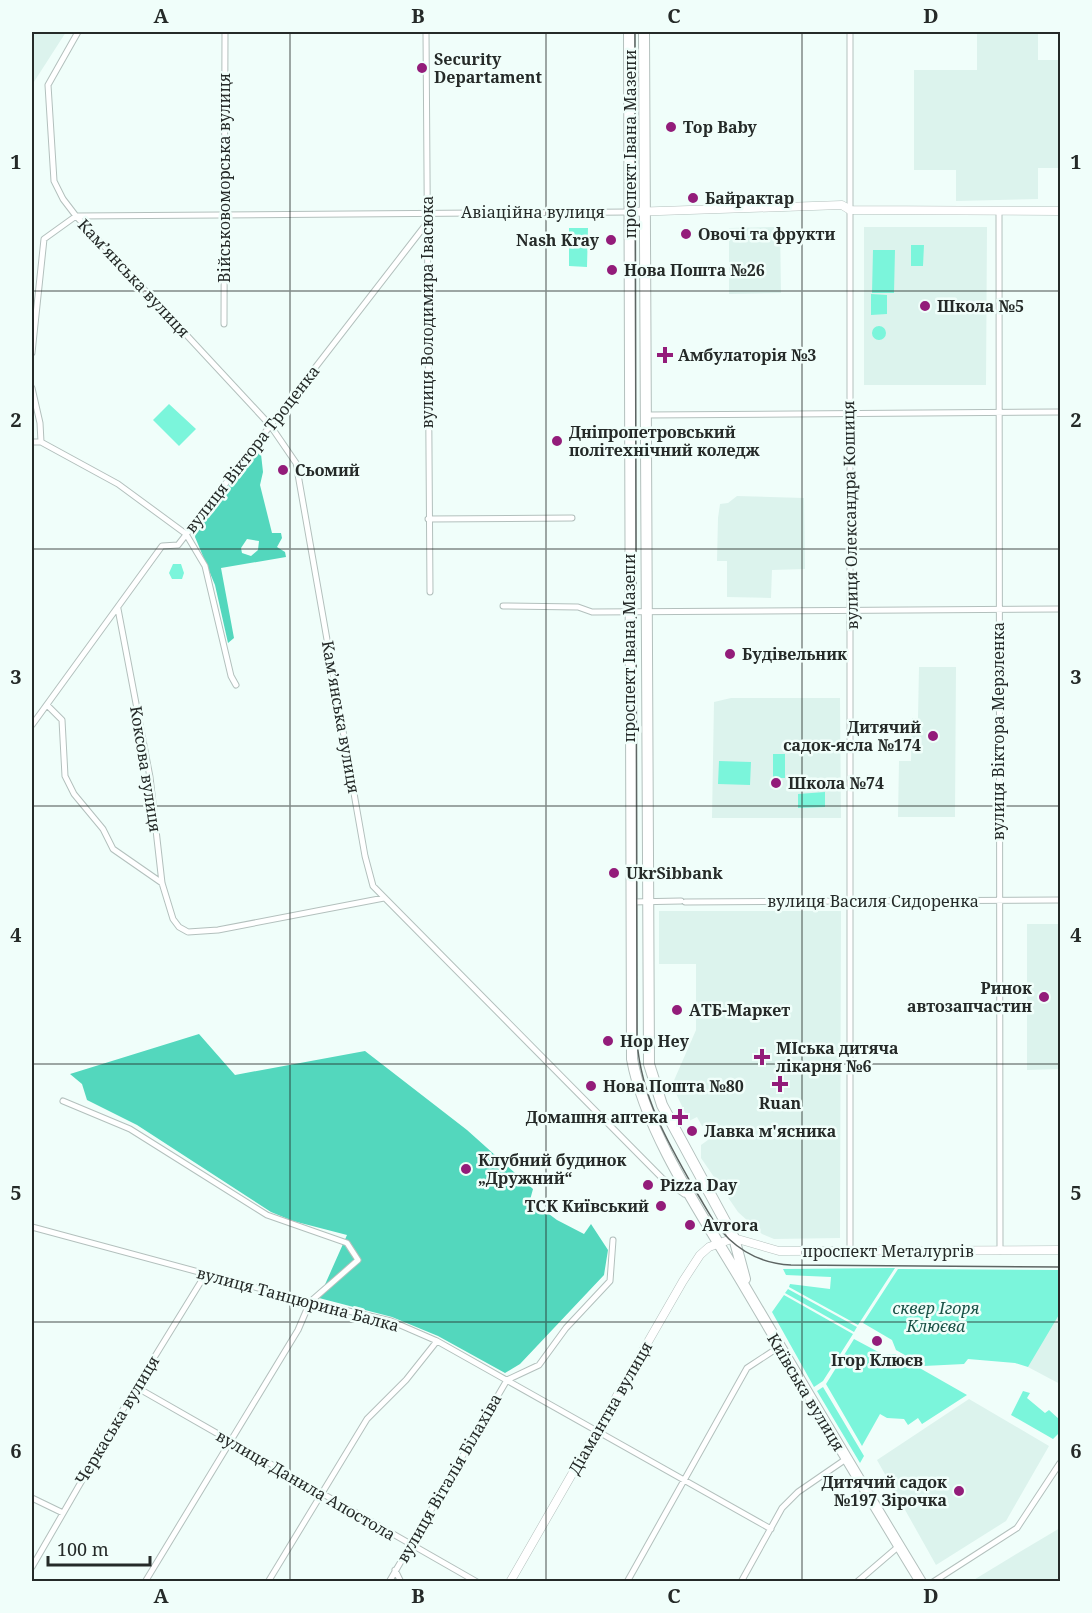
<svg xmlns="http://www.w3.org/2000/svg" width="1092" height="1613" font-family="'Noto Serif',serif">
<style>
.built{fill:#dcf3ed}
.green{fill:#7bf5db}
.forest{fill:#53d7bd;fill-rule:evenodd}
.lines{fill:none;stroke-linecap:round;stroke-linejoin:round}
.street-casing{stroke:#b3c0bd;stroke-width:7}
.secondary-casing{stroke:#b3c0bd;stroke-width:9}
.highway-casing{stroke:#b3c0bd;stroke-width:12}
.street{stroke:#fff;stroke-width:5}
.secondary{stroke:#fff;stroke-width:8}
.highway{stroke:#fff;stroke-width:10}
.tram{stroke:#5e6563;stroke-width:1.5}
.grid{fill:none;stroke:#252a28;stroke-width:1.5;stroke-opacity:0.55}
.poi-dot{fill:#931c7a;stroke:#f0fefa;stroke-width:2}
.labels{text-anchor:middle;dominant-baseline:central;stroke-width:5;stroke-linejoin:round;paint-order:stroke}
.poi-label{font-size:16px;font-weight:bold;fill:#252a28;stroke:#f0fefa;text-anchor:start}
.street-label{font-size:16px;fill:#252a28;stroke:#f0fefa}
.park-label{font-size:16px;font-style:italic;fill:#1a5247;stroke:#f0fefa}
.neatline{fill:none;stroke:#252a28;stroke-width:2}
.grid-label{font-size:20px;text-anchor:middle;font-weight:bold;fill:#252a28}
</style>
<rect width="100%" height="100%" fill="#f0fefa"/>
<path class="built" d="M32 32H66L32 85Z
M977 32H1038V60H1060V168H1038V199L956 201V170H914V70H977Z
M780 227 781 293 729 294V228Z
M864 227H987L986 385H864Z
M737 496 804 498 805 569 772 570 771 598 727 597V561H717L718 518 720 504 728 503Z
M919 667H956L955 817H898L899 761H911L912 718H918Z
M731 698H840L841 818H712L714 702Z
M659 911H841L840 1238 774 1239 762 1234 738 1212 701 1158V1145L712 1137 706 1125 702 1126 697 1117 689 1121 672 1085 696 1030V964H659Z
M1027 924H1060V1069L1027 1070Z
M1060 1309V1384L1028 1367V1363Z
M969 1399 1049 1446 1006 1521 936 1565 877 1460Z
M1060 1528V1581H972L1023 1550Z"/>
<path class="green" d="M569 228H588L587 267 569 266Z
M911 245H924L923 266H911Z
M873 250H895L894 293H872Z
M871 294 887 295V314L871 315Z
M872 333a7 7 0 1 1 14 0a7 7 0 1 1-14 0Z
M169 404 196 429 179 446 153 420Z
M173 564H181L184 573 182 579H172L169 573Z
M773 754H785V778H773Z
M719 761 751 762 750 785 718 784Z
M825 792V807L798 808V794Z
M895 1268 858 1325 789 1287 790 1284 830 1289 831 1277 786 1275 783 1269Z
M898 1269 1060 1270V1313L1028 1367 1015 1363 968 1359 964 1364 924 1366 896 1350 892 1340 863 1323Z
M788 1289 857 1327 854 1332 785 1293Z
M784 1295 853 1334 823 1381 814 1387 772 1312Z
M854 1339 884 1355 895 1354 967 1395 922 1424 918 1418 908 1425 904 1419 887 1418 880 1414 862 1446 826 1384Z
M823 1387 864 1456 860 1463 817 1391Z
M1023 1391 1030 1393 1027 1398 1045 1413 1049 1410 1060 1420V1432L1053 1439 1011 1415Z"/>
<path class="forest" d="M254 452 261 454 263 472 260 485 272 533H281L282 538 277 547 285 552 286 557 221 568 234 638 228 643 215 585 195 537 196 529ZM247 539 259 541 258 550 251 556 242 553 241 548Z
M199 1034 235 1075 365 1051 467 1130 533 1189 530 1200 557 1220 584 1234 591 1224 608 1250 604 1275 520 1364 505 1373 438 1336 392 1317 319 1298 347 1235 293 1221 271 1212 137 1125 87 1100 82 1084 70 1074Z"/>
<g class="lines">
<g class="street-casing">
<path id="street" d="M78 32 48 85 54 181 63 199 76 216 270 425 296 463 365 856 373 886 662 1178 684 1194
M426 32 430 592
M999 211 1000 1251
M224 324 225 32
M32 353 44 239 76 216 629 212
M32 388 40 423 41 442
M646 415 1060 412
M32 442H41L118 484 186 534 205 566 231 676 236 685
M428 519 572 518
M503 606 578 607 592 612 1060 609
M118 609 150 777 162 883 173 919 179 927 188 932 218 930 384 898
M47 705 62 720 65 776 74 794 103 829 113 849 162 883
M32 725 162 546 178 545 427 223
M631 902 681 901
M685 902 1060 900
M63 1101 130 1129 267 1215 347 1243 358 1260 310 1302 298 1330 145 1582
M32 1227 310 1302 391 1321 437 1341 771 1529
M850 1251V32
M136 1387 477 1582
M32 1498 63 1513
M32 1567 136 1387 205 1275
M395 1570 401 1582
M268 1582 367 1419 406 1380 437 1341
M389 1582 507 1380 539 1365 566 1328 610 1281 613 1240
M627 1582 747 1368 779 1347
M741 1582 782 1508 798 1492 846 1459
M857 1582 899 1546
M933 1582 1017 1528 1060 1463"/>
</g>
<g class="secondary-casing">
<path id="secondary" d="M630 212 842 205 850 210 1060 211
M510 1582 683 1281 700 1255 709 1247 734 1238 779 1251 1060 1250"/>
</g>
<g class="highway-casing">
<path id="highway" d="M629 32 632 1059C646 1134 703 1216 742 1282 801 1382 860 1482 921 1582
M644 32 649 1064 662 1105 734 1238 745 1279"/>
</g>
<use href="#street" class="street"/>
<use href="#secondary" class="secondary"/>
<use href="#highway" class="highway"/>
<path class="tram" d="M635 32 637 1041C641 1096 668 1143 695 1190 706 1207 714 1225 729 1239 746 1255 768 1264 791 1265L1060 1267"/>
</g>
<path class="grid" d="M290 32V1582M546 32V1582M802 32V1582M32 291H1060M32 549H1060M32 806H1060M32 1064H1060M32 1322H1060"/>
<g class="poi-dot">
<circle cx="422" cy="68" r="6"/>
<circle cx="671" cy="127" r="6"/>
<circle cx="693" cy="198" r="6"/>
<circle cx="686" cy="234" r="6"/>
<circle cx="611" cy="240" r="6"/>
<circle cx="612" cy="270" r="6"/>
<circle cx="925" cy="306" r="6"/>
<path d="M662 346h6v6h6v6h-6v6h-6v-6h-6v-6h6z"/>
<circle cx="557" cy="441" r="6"/>
<circle cx="283" cy="470" r="6"/>
<circle cx="730" cy="654" r="6"/>
<circle cx="933" cy="736" r="6"/>
<circle cx="776" cy="783" r="6"/>
<circle cx="614" cy="873" r="6"/>
<circle cx="1044" cy="997" r="6"/>
<circle cx="677" cy="1010" r="6"/>
<circle cx="608" cy="1041" r="6"/>
<path d="M759 1048h6v6h6v6h-6v6h-6v-6h-6v-6h6z"/>
<path d="M777 1075h6v6h6v6h-6v6h-6v-6h-6v-6h6z"/>
<circle cx="591" cy="1086" r="6"/>
<path d="M677 1108h6v6h6v6h-6v6h-6v-6h-6v-6h6z"/>
<circle cx="692" cy="1131" r="6"/>
<circle cx="466" cy="1169" r="6"/>
<circle cx="648" cy="1185" r="6"/>
<circle cx="661" cy="1206" r="6"/>
<circle cx="690" cy="1225" r="6"/>
<circle cx="877" cy="1341" r="6"/>
<circle cx="959" cy="1491" r="6"/>
</g>
<g class="labels">
<g class="poi-label">
<text x="434" y="59">Security<tspan x="434" dy="18">Departament</tspan></text>
<text x="683" y="127">Top Baby</text>
<text x="705" y="198">Байрактар</text>
<text x="698" y="234">Овочі та фрукти</text>
<text x="599" y="240" text-anchor="end">Nash Kray</text>
<text x="624" y="270">Нова Пошта №26</text>
<text x="937" y="306">Школа №5</text>
<text x="678" y="355">Амбулаторія №3</text>
<text x="569" y="432">Дніпропетровський<tspan x="569" dy="18">політехнічний коледж</tspan></text>
<text x="295" y="470">Сьомий</text>
<text x="742" y="654">Будівельник</text>
<text x="921" y="727" text-anchor="end">Дитячий<tspan x="921" dy="18">садок-ясла №174</tspan></text>
<text x="788" y="783">Школа №74</text>
<text x="626" y="873">UkrSibbank</text>
<text x="1032" y="988" text-anchor="end">Ринок<tspan x="1032" dy="18">автозапчастин</tspan></text>
<text x="689" y="1010">АТБ-Маркет</text>
<text x="620" y="1041">Hop Hey</text>
<text x="776" y="1048">МІська дитяча<tspan x="776" dy="18">лікарня №6</tspan></text>
<text x="603" y="1086">Нова Пошта №80</text>
<text x="780" y="1103" text-anchor="middle">Ruan</text>
<text x="668" y="1117" text-anchor="end">Домашня аптека</text>
<text x="704" y="1131">Лавка м'ясника</text>
<text x="478" y="1160">Клубний будинок<tspan x="478" dy="18">„Дружний“</tspan></text>
<text x="660" y="1185">Pizza Day</text>
<text x="649" y="1206" text-anchor="end">ТСК Київський</text>
<text x="702" y="1225">Avrora</text>
<text x="877" y="1360" text-anchor="middle">Ігор Клюєв</text>
<text x="947" y="1482" text-anchor="end">Дитячий садок<tspan x="947" dy="18">№197 Зірочка</tspan></text>
</g>
<g class="street-label">
<text transform="translate(630 144) rotate(-90)">проспект Івана Мазепи</text>
<text transform="translate(224 178) rotate(-90)">Військовоморська вулиця</text>
<text x="533" y="212">Авіаційна вулиця</text>
<text transform="translate(134 278) rotate(47)">Камʼянська вулиця</text>
<text transform="translate(427 312) rotate(-90)">вулиця Володимира Івасюка</text>
<text transform="translate(252 449) rotate(-52)">вулиця Віктора Троценка</text>
<text transform="translate(850 515) rotate(-91)">вулиця Олександра Кошиця</text>
<text transform="translate(629 648) rotate(-90)">проспект Івана Мазепи</text>
<text transform="translate(341 717) rotate(80)">Камʼянська вулиця</text>
<text transform="translate(998 731) rotate(-90)">вулиця Віктора Мерзленка</text>
<text transform="translate(146 769) rotate(81)">Коксова вулиця</text>
<text x="873" y="901">вулиця Василя Сидоренка</text>
<text x="888" y="1251">проспект Металургів</text>
<text transform="translate(298 1299) rotate(15)">вулиця Танцюрина Балка</text>
<text transform="translate(806 1392) rotate(59)">Київська вулиця</text>
<text transform="translate(610 1408) rotate(-60)">Діамантна вулиця</text>
<text transform="translate(117 1420) rotate(-59)">Черкаська вулиця</text>
<text transform="translate(449 1478) rotate(-60)">вулиця Віталія Білахіва</text>
<text transform="translate(306 1485) rotate(30)">вулиця Данила Апостола</text>
</g>
<g class="park-label">
<text x="936" y="1308">сквер Ігоря<tspan x="936" dy="18">Клюєва</tspan></text>
</g>
</g>
<rect width="1092" height="1613" fill="none" stroke="#f0fefa" stroke-width="66"/>
<path d="M48 1556v9h102v-9" fill="none" stroke="#252a28" stroke-width="3"/>
<text x="57" y="1556" font-size="18" fill="#252a28" stroke="#f0fefa" stroke-width="4.5" paint-order="stroke">100 m</text>
<rect x="33" y="33" width="1026" height="1547" class="neatline"/>
<g class="grid-label">
<text x="161" y="23">A</text>
<text x="418" y="23">B</text>
<text x="674" y="23">C</text>
<text x="931" y="23">D</text>
<text x="16" y="169">1</text>
<text x="1076" y="169">1</text>
<text x="16" y="427">2</text>
<text x="1076" y="427">2</text>
<text x="16" y="684">3</text>
<text x="1076" y="684">3</text>
<text x="16" y="942">4</text>
<text x="1076" y="942">4</text>
<text x="16" y="1200">5</text>
<text x="1076" y="1200">5</text>
<text x="16" y="1458">6</text>
<text x="1076" y="1458">6</text>
<text x="161" y="1603">A</text>
<text x="418" y="1603">B</text>
<text x="674" y="1603">C</text>
<text x="931" y="1603">D</text>
</g>
</svg>
